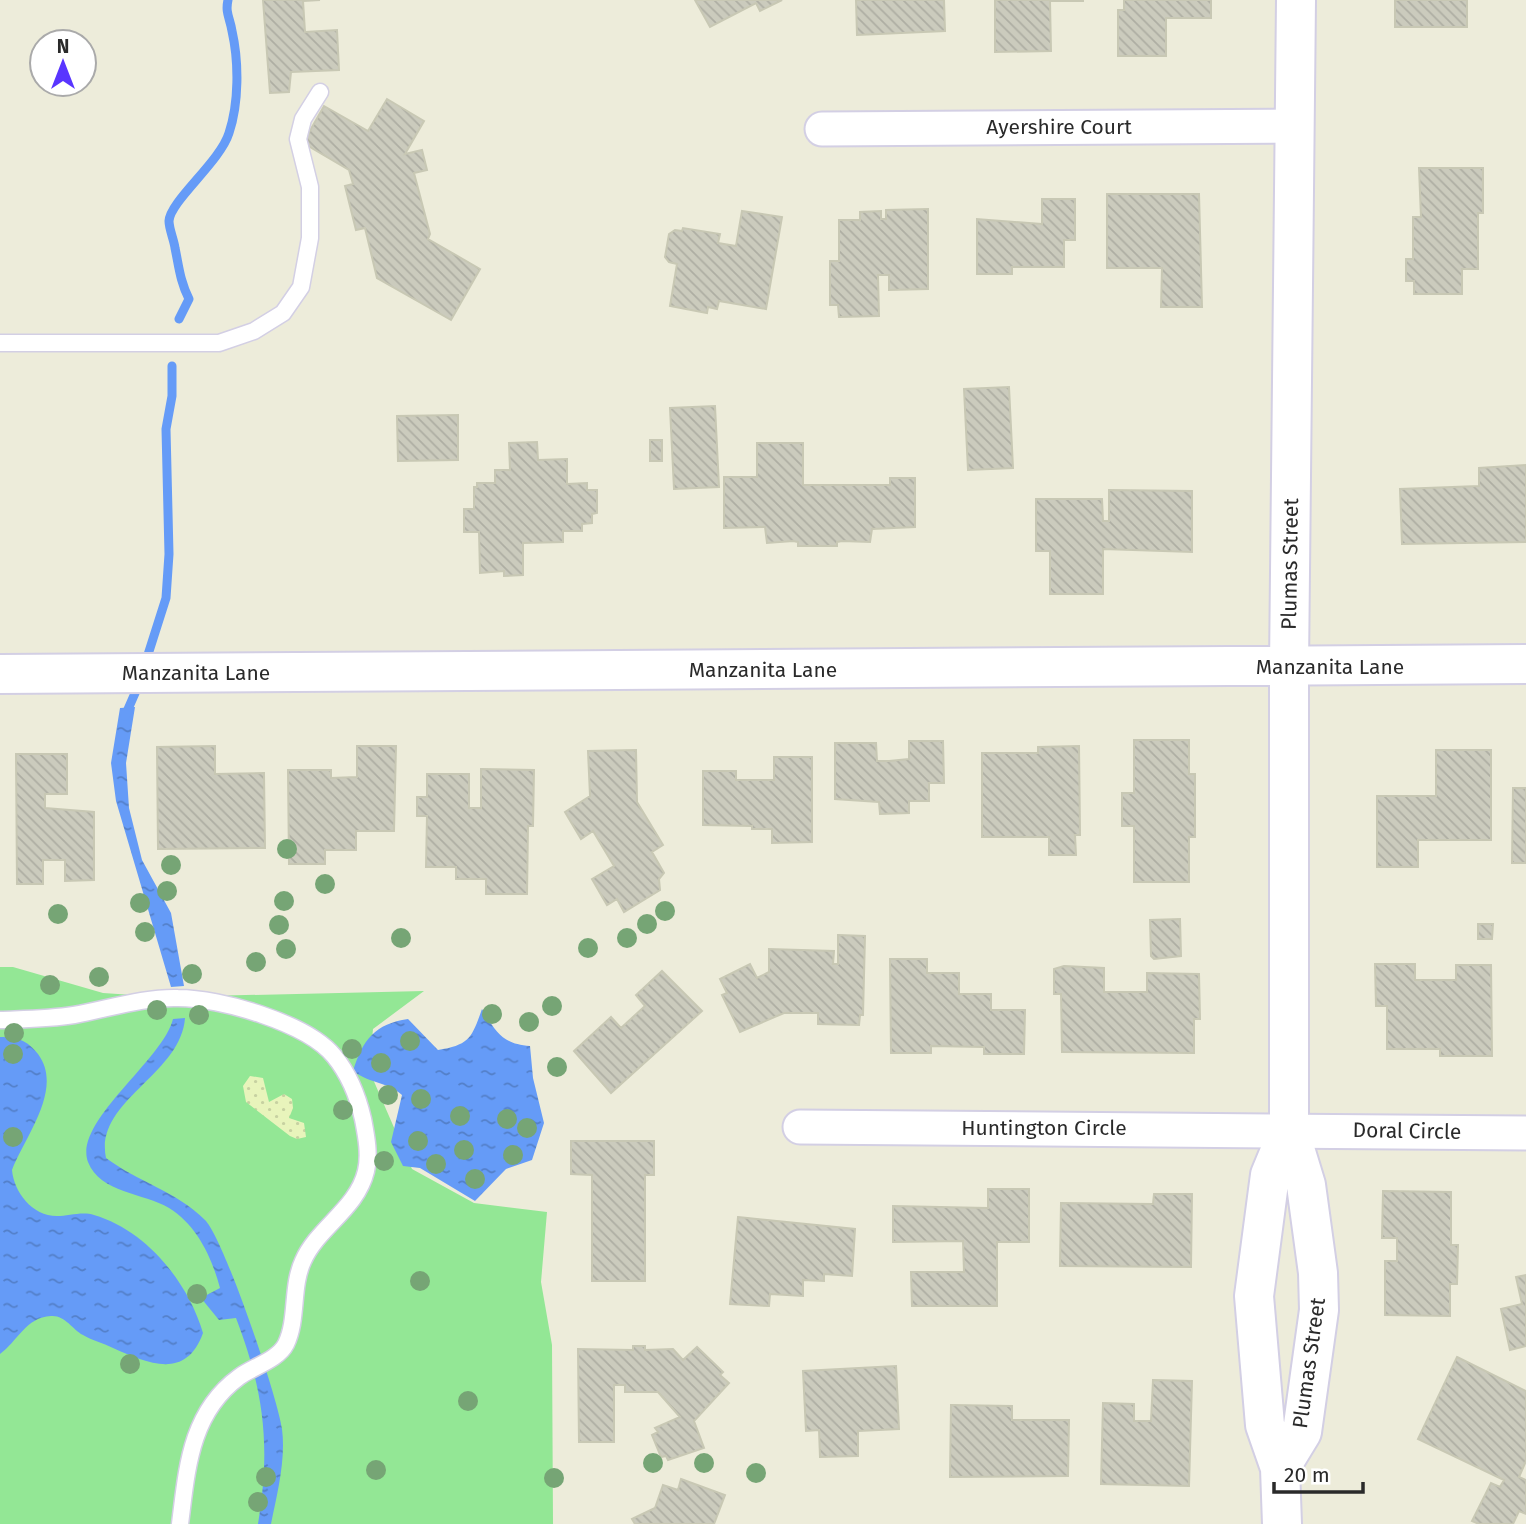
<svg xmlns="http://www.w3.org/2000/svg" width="1526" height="1524" font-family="'Fira Sans',sans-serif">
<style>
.grass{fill:#93e795}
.sand{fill:url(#sand-dots)}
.water{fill:url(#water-ripples)}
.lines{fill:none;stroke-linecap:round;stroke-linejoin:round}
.stream{stroke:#659bf7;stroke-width:9}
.building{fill:url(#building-back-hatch);stroke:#c8c8b4;stroke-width:2}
.lane-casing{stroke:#d3cfe4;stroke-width:19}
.street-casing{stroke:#d3cfe4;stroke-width:37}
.secondary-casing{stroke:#d3cfe4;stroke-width:42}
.lane{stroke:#fff;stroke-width:16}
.street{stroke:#fff;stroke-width:33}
.secondary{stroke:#fff;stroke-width:38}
.tree{fill:#76a575}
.labels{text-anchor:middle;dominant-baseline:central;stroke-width:6;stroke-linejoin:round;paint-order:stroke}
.street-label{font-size:21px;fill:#2a2a2a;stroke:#fff}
</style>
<defs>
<pattern id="sand-dots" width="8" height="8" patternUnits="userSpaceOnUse" patternTransform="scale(1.75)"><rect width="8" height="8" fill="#e8f4bb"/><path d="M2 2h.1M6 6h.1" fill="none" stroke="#c7d1a1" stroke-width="1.8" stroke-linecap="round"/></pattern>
<pattern id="water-ripples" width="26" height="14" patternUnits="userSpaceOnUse" patternTransform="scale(1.75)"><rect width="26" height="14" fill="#659bf7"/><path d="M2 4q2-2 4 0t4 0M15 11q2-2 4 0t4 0" fill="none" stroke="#537fc8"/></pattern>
<pattern id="building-back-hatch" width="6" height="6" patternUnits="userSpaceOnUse" patternTransform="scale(1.75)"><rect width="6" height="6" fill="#cbcbbd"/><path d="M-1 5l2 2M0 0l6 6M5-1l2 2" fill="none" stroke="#aeaea3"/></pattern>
</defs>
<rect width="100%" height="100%" fill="#edecda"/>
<path class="grass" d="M0 967H13L103 993 163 997 424 991 373 1029 369 1070 412 1169 474 1203 547 1212 541 1282 552 1345 553 1524H0Z"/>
<path class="sand" d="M250 1076 263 1078 269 1102 284 1094 292 1099 293 1108 289 1118 304 1123 306 1137 297 1139 290 1136 246 1102 243 1086Z"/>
<path class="water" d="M135 707 126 763 129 808 142 860 171 913 184 986 171 987 116 801 111 763 120 708Z
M482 1009C496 1032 502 1044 530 1046L533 1078 544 1123 532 1160 506 1169 475 1201 420 1168 403 1166 391 1142 402 1095C386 1081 373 1085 353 1071 363 1039 375 1024 408 1019L438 1050C470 1045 472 1037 482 1009Z
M185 1018C181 1075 94 1101 106 1158 138 1182 176 1191 205 1220 224 1239 278 1398 282 1429 286 1460 277 1494 271 1524H258C271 1446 264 1391 236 1318L219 1320 201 1298 220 1288C212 1258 197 1225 169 1208 144 1193 100 1193 88 1162 73 1122 163 1060 173 1019Z
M0 1037C17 1037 27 1040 38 1054 64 1089 25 1136 12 1170 14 1192 32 1216 57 1216 68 1216 83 1211 94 1215 146 1230 188 1282 203 1333 186 1381 147 1363 113 1348 103 1343 91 1340 83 1335 72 1329 65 1315 51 1316 26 1317 17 1342 0 1354Z"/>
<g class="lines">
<path class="stream" d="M179 319 189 299C180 281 179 267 175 248 174 240 169 229 169 221 170 201 220 162 229 133 239 103 239 62 232 31 230 18 225 13 228 0
M145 664 166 598 169 554 166 429 172 396V366
M125 716 139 684"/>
</g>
<path class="building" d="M263 0H320L303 1 305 32 337 30 339 70 291 72 289 92 270 93Z
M695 0H782L760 11 756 3 710 27Z
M856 0H944L945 31 857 35Z
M995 0H1083V1H1050L1051 51 995 52Z
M1124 0H1211V18H1166V56H1118V10H1124Z
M1395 0H1467V27H1395Z
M387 99 424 121 405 154 422 150 427 170 414 173 430 234 428 239 480 269 451 320 377 278 365 228 356 230 345 186 353 184 349 170 303 143 324 106 368 131Z
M1419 168H1483V213H1478V269H1462V294H1414V281H1406V259H1413V217H1421Z
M1107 194H1199L1202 307H1161L1162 268H1107Z
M1042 199H1075V240H1064V267H1012V274H977V219L1042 224Z
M928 209V289L889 290V275H878L879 316 839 317 838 305H830V261H839V220H860V212L881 211V219H886V210Z
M742 211 782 217 766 309 719 301 717 309 708 307 707 313 670 306 677 264 669 262 665 257 669 234 675 230 682 231 683 228 720 234 718 243 736 246Z
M1009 387 1013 468 968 470 964 389Z
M715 406 719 487 674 489 670 408Z
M458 415V460L398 461 397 416Z
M650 440H662V461H650Z
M537 442 538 460 567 459V484L587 483V490H597V513L592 514V523L582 524V531H563V542L523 543V575L504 576V571L480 573 479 532H464V509H474V487H477V483H495V470H510L509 443Z
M757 443H803V485H890V478H915V527L872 529 870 542 842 541 837 542V546H798V542L793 541 767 543 765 527 724 528V477H757Z
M1526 465V542L1402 544 1400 489 1479 486V468Z
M1109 490 1192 491V552L1103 549V594H1050V551H1036V499H1102L1103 521H1109Z
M1134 740H1189V774H1195V837H1189V882H1134V826H1122V793H1134Z
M909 741H943L944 783H929V801H909V813L880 814 879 802 835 799V743H876L877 761H889L909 759Z
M215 746V774L264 773 265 848 158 849 157 747Z
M357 746H396L394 831H356V850H325V864H289L288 770H331V778L357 777Z
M1079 746 1080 835H1075L1076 855H1049V837H982V753H1038V747Z
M636 750 637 802 663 845 652 852 664 873 659 879 660 890 624 912 617 899 607 905 592 879 614 866 593 831 581 839 565 812 590 796 588 751Z
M1436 750H1491V840H1418V867H1377V796H1436Z
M16 754H67V794H45V808L94 812V880L65 881V860H43V884H17Z
M774 757H812V842L772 843V829H752V826L703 825V771H736V780H774Z
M481 769 534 770 533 826H528L527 894H486V879H456V867H426L427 816H417V797H427V774H469V808H481Z
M1513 788H1526V863H1512Z
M1180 919 1181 956 1154 959 1151 956 1150 920Z
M1478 924H1493L1492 939H1478Z
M838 935 865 936 863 1015H860L859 1025 818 1024V1013H784L740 1032 722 995 727 993 720 979 750 964 757 978 769 972V949L834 951 833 964H838Z
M890 959H927V973H959V994H991V1010H1025L1024 1054H984V1047L931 1046V1053H891Z
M1375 964H1415V980H1456V965H1491L1492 1056H1440V1049H1387V1006H1376Z
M1064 966 1104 968V992H1147V973L1199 974 1200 1019H1194V1053L1062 1052 1061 994H1054V969Z
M662 971 702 1011 611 1093 574 1051 611 1017 621 1028 645 1006 636 995Z
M571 1141H654V1175H645V1281H592V1175L571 1174Z
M988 1189H1029V1242H997V1306H912L911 1272H964L963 1241 893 1242V1206L988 1208Z
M1383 1191 1451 1192V1245H1458L1457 1284H1450V1316L1385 1315V1261H1397V1238H1382Z
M1154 1194H1192L1191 1267 1060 1266 1061 1203 1153 1204Z
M738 1217 855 1229 852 1276 824 1274V1281L803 1280V1296L770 1294 769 1306 730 1304Z
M1526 1275V1346L1510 1350 1501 1309 1522 1304 1516 1277Z
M633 1346H645V1350L673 1349 683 1360 697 1347 723 1372 720 1375 729 1383 694 1421 704 1448 668 1460 666 1456 661 1457 652 1435 658 1432 655 1428 680 1417 658 1392H625V1385H614V1442H579L578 1349 633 1350Z
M1457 1357 1526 1391V1461L1519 1477 1526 1480V1514L1519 1511 1513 1524H1479L1472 1521 1491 1483 1500 1487 1504 1480 1418 1439Z
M896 1366 899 1429 858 1431V1456L820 1457 819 1430 806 1431 803 1371Z
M1153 1380 1192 1381 1189 1486 1101 1484 1103 1403 1134 1404V1421H1151Z
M951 1405 1012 1406V1420H1069L1068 1476 950 1477Z
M681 1479 725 1495 714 1524H635L632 1519 655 1508 663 1485 678 1490Z"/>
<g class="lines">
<g class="lane-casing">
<path id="lane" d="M0 343H219L254 331 283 313 301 287 310 238V187L298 139 303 119 320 92
M0 1020C25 1019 49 1019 74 1015 108 1009 143 997 178 998 220 998 307 1023 334 1056 348 1073 358 1097 363 1119 366 1135 370 1154 366 1171 357 1209 318 1227 303 1261 291 1287 298 1319 286 1344 278 1360 252 1367 239 1377 190 1413 187 1469 180 1524"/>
</g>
<g class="street-casing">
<path id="street" d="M822 129 1295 126
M800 1127 1526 1133"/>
</g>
<g class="secondary-casing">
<path id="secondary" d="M0 674 1526 664
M1280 1468 1302 1432 1319 1310 1318 1273 1306 1185 1289 1129V667L1296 0
M1282 1524 1280 1468 1265 1425 1254 1296 1270 1175 1289 1129"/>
</g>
<use href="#lane" class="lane"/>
<use href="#street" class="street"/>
<use href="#secondary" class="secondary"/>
</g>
<g class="tree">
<circle cx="287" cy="849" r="10"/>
<circle cx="171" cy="865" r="10"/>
<circle cx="325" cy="884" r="10"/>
<circle cx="167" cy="891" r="10"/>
<circle cx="284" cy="901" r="10"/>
<circle cx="140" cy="903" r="10"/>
<circle cx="665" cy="911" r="10"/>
<circle cx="58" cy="914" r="10"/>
<circle cx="647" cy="924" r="10"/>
<circle cx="279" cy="925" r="10"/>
<circle cx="145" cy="932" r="10"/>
<circle cx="401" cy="938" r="10"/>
<circle cx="627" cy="938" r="10"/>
<circle cx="588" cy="948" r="10"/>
<circle cx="286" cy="949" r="10"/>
<circle cx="256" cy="962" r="10"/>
<circle cx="192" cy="974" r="10"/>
<circle cx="99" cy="977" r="10"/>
<circle cx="50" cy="985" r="10"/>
<circle cx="552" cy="1006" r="10"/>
<circle cx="157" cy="1010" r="10"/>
<circle cx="492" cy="1014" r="10"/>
<circle cx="199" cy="1015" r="10"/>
<circle cx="529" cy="1022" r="10"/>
<circle cx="14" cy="1033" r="10"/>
<circle cx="410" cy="1041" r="10"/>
<circle cx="352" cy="1049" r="10"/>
<circle cx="13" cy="1054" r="10"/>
<circle cx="381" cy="1063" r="10"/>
<circle cx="557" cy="1067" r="10"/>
<circle cx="388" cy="1095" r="10"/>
<circle cx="421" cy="1099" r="10"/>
<circle cx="343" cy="1110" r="10"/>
<circle cx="460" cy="1116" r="10"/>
<circle cx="507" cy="1119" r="10"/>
<circle cx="527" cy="1128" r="10"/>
<circle cx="13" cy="1137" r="10"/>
<circle cx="418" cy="1141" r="10"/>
<circle cx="464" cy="1150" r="10"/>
<circle cx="513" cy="1155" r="10"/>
<circle cx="384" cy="1161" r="10"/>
<circle cx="436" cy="1164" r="10"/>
<circle cx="475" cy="1179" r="10"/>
<circle cx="420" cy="1281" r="10"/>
<circle cx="197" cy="1294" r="10"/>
<circle cx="130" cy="1364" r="10"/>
<circle cx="468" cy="1401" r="10"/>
<circle cx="653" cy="1463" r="10"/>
<circle cx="704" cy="1463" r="10"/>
<circle cx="376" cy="1470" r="10"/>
<circle cx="756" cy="1473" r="10"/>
<circle cx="266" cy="1477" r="10"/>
<circle cx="554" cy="1478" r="10"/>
<circle cx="258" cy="1502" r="10"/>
</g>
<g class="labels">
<g class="street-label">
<text x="1059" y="127">Ayershire Court</text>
<text transform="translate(1290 564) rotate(-89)">Plumas Street</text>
<text x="1330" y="667">Manzanita Lane</text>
<text x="763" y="670">Manzanita Lane</text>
<text x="196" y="673">Manzanita Lane</text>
<text x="1044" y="1128">Huntington Circle</text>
<text transform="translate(1407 1131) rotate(1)">Doral Circle</text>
<text transform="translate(1309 1363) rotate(-82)">Plumas Street</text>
</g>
</g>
<g transform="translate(63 63)"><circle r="33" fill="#ffffff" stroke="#aaaaaa" stroke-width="2"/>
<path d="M0-5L12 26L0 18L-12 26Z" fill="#5935ff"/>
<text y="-10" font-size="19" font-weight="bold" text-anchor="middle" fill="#2a2a2a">N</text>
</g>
<path d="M1274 1482v10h89v-10" fill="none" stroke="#2a2a2a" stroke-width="3.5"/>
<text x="1284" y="1482" font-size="21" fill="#2a2a2a" stroke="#ffffff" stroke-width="5" paint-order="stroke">20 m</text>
</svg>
